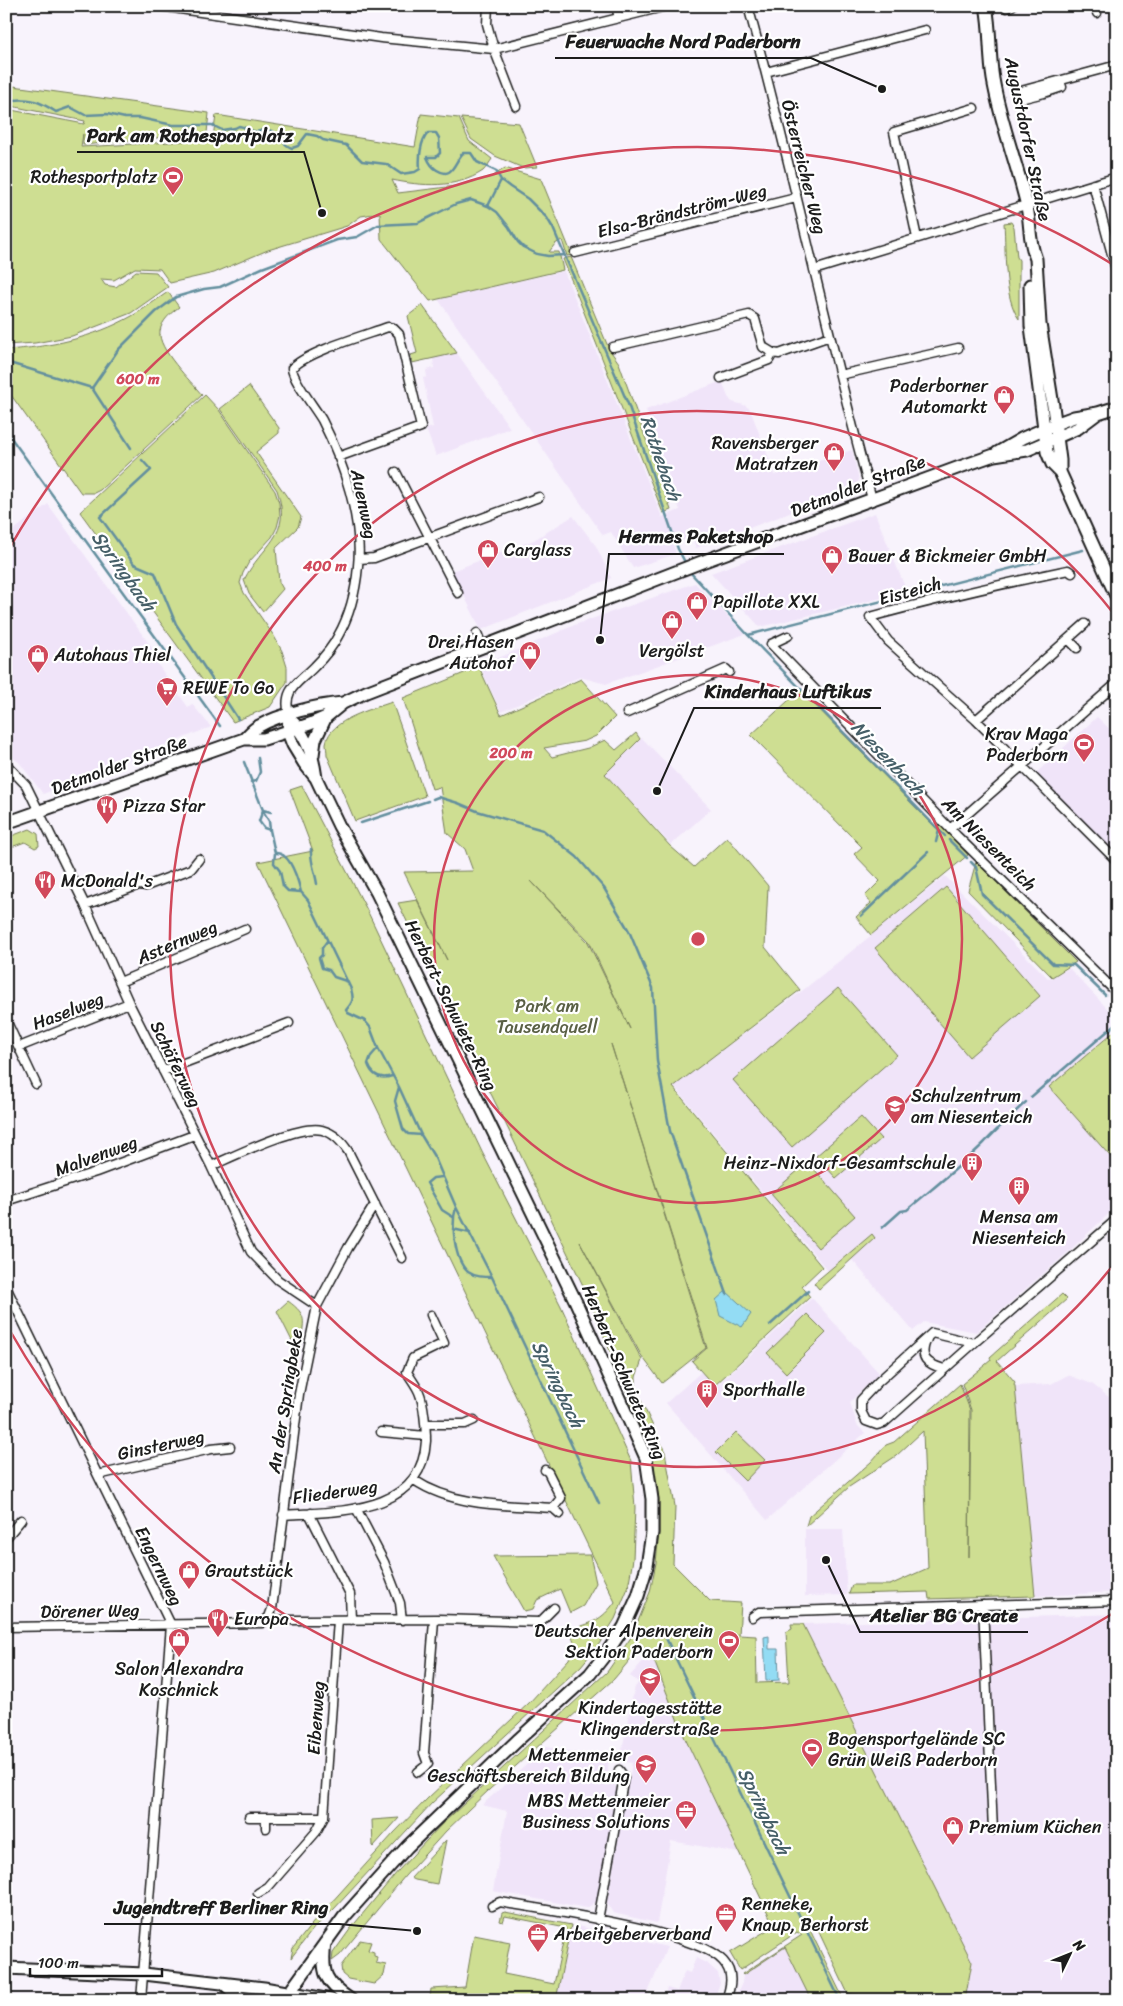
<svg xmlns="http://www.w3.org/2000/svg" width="1123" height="2006" font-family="Sriracha,sans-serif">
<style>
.built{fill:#f0e4f9}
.green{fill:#cede92;stroke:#757d57;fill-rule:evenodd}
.water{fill:#93dcf4;stroke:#638f9e}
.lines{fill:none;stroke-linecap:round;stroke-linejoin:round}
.stream{stroke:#638f9e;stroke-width:2.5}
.street-casing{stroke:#1c1c1c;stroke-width:11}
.secondary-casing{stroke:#1c1c1c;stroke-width:15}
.street{stroke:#fff;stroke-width:8}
.secondary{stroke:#fff;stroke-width:11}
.ring{fill:none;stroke:#d1495b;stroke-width:2.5}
.labels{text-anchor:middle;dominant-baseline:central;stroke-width:4.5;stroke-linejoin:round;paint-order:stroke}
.street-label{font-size:18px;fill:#1c1c1c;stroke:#fff}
.poi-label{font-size:18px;fill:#1c1c1c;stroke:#fff;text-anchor:start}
.park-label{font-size:18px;fill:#5a6045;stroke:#fff}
.water-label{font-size:19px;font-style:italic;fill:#465f68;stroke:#fff}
.centre{fill:#d1495b;stroke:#fff;stroke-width:2.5}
.ring-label{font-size:15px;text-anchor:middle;font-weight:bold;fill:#d1495b;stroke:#fff;stroke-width:4.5;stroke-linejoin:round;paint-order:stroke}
.leader{fill:none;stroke:#1c1c1c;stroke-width:2}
.callout-dot{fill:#1c1c1c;stroke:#fff;stroke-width:2}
.callout-label{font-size:19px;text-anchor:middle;font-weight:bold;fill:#1c1c1c;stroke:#fff;stroke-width:4.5;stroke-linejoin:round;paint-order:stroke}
</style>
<rect width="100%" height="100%" fill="#f8f3fc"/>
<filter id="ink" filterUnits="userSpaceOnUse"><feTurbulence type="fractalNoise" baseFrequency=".02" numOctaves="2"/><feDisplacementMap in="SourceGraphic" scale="10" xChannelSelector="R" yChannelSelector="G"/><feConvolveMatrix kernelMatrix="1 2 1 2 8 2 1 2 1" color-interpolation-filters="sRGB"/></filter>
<g filter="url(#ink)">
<path class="built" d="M564 271 662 517 680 510 646 410 722 381 728 397 732 402 744 405 750 409 775 475 852 450 859 480 854 489 696 548 692 537 673 544 676 554 633 568 611 532 603 535 438 299Z
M457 353 510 428 436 456 426 429 433 427 423 378 427 377 426 370 434 368 433 358Z
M48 504 160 659 156 662 188 707 192 704 211 727 43 794 19 762 6 753V536Z
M875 513 907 592 760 627 711 573Z
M573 516 596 546 611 578 481 630 452 571 534 540Z
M695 583 745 634 606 684 580 677 501 712 480 666 577 624Z
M1097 717 1117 736V857L1035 774Z
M642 738 711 809 671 845 605 774Z
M945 876 1049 979 1069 968 1117 1019V1029L1050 1087 1117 1164V1206L1066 1254 976 1332 924 1322 913 1331 847 1254 828 1271 674 1086 802 991Z
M812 1298 879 1373 850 1402 857 1425 865 1433 767 1520 666 1403 701 1372 715 1387Z
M1068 1375 1092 1384 1110 1398 1113 1430H1117V1592L1035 1596 1015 1386 1051 1384Z
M805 1529H843L847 1595 805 1596Z
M1117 1614V2000H965L972 1962 803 1624Z
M651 1652 683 1734 739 1853 671 1841 657 1923 613 1913 607 1903 632 1763 620 1761 630 1707 635 1687 639 1682 630 1676Z
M546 1747 609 1759 607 1778 613 1782 616 1788 615 1795 597 1901 587 1908 493 1891 507 1811 482 1805Z
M571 1925 578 1926 667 1947 645 2000H556Z
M785 1947 811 2000H734L742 1983 743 1975Z
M696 1958 708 1964 718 1973 720 1983 714 2000H663L667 1988 677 1991 685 1971 690 1973Z"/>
<path class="green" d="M6 85 209 113 207 133 83 145V134L81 147 226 139 213 138 216 115 415 147 421 114 459 118 469 141 492 159C490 162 486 168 483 171 456 189 421 186 392 180L398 193 456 186 492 177 505 168 541 179 572 255 567 256 562 240 555 244 549 252H559L563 270 430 301 381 239 380 213 361 216 347 226 268 250 214 273 170 283 160 269 135 268 114 280 101 279 105 285 116 287 136 271 156 272 168 287 131 313 72 336 35 343 6 345V109L84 124 85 121 6 105Z
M461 118 519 123 537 167 523 168 495 156 471 139Z
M1011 222 1014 227 1017 257 1019 260V319C1003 297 1006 251 1004 223Z
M571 257 609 349 619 363 671 510 663 513 563 259Z
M168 292 179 307C171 313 162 320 160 331 157 349 191 381 202 395L100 490 94 493H81L6 388V350C50 347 93 338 132 316 144 309 156 300 168 292Z
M422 305 457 353 412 363 411 355 417 353 408 316Z
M249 386 279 428V433L256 452 301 517 298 527 276 548 279 582 283 589 263 612 249 594 244 580C262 544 293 537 277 490L220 409Z
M205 395 219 410 275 491 279 503 280 515 277 527 272 537 249 562 243 573 240 583 244 593 274 636 282 651 287 667V682L270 707 233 722 80 512Z
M479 667 501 715 581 679 615 717 596 736 585 741 544 748 552 757 588 748 605 740 616 750 636 733 640 739 605 774 670 846 694 867 727 837 768 886 765 947 800 990 673 1087 822 1267 802 1286 810 1297 714 1386 692 1361 707 1348 611 1044 706 1348 662 1383 641 1355 579 1240 642 1360 636 1377V1390L665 1452 675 1506 673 1564 710 1601 741 1603 739 1635 756 1636 757 1683 789 1682 786 1632 792 1629 791 1624H803L972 1962 965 2000H882L848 1993 851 2000 816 1926 810 1930 844 2000H811L785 1947 743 1975 742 1974 802 1935 797 1932 740 1970 730 1953 774 1926 683 1734 649 1648 639 1649 614 1679 490 1789 446 1831 405 1876 340 1955 332 1961 333 1953 351 1928 398 1871 441 1825 607 1672 632 1636 650 1592 656 1563 659 1533V1500L652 1456 588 1296 513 1139 398 903 417 900 447 960 404 872 473 871 465 849 447 833 440 787 432 789 403 698ZM531 881 589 941 630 1029 588 942Z
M800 690 936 828 940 825 968 855 871 935 856 917 871 903 865 896 880 881 854 854 862 847 751 735Z
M392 702 425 796 355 821 327 755C327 751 326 746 326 743 330 719 373 709 392 702Z
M302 786 366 908 482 1152 561 1306 631 1461 635 1507 633 1559 628 1588 615 1619 599 1644 581 1666 432 1803 334 1909 314 1928 291 1958 293 1948 311 1925 394 1833 428 1798 529 1703 569 1659 574 1643 570 1629C591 1624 602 1620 615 1602L258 862 313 851 290 790Z
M30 829 38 834 39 846 35 848 25 842 6 849V838Z
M976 862 1076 962 1052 977 968 891Z
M946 887 1040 996 969 1057 875 948Z
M838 988 897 1055 792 1147 733 1080Z
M1117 1029V1164L1049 1087Z
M861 1117 881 1139 836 1178 816 1156Z
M808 1162 855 1216 818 1248 771 1194Z
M872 1234 875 1238 819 1289 814 1283Z
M1062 1294 1067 1299 997 1361 1015 1382 1014 1384 1015 1386 1035 1596 929 1599 928 1592 849 1594 852 1585H890L928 1568 923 1431 896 1456 849 1487 806 1526 809 1516 871 1462 886 1445 894 1442 960 1384 970 1410 969 1557 971 1410 962 1384 991 1360 990 1357Z
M288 1301C309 1316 303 1321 301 1344L292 1341 277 1311Z
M807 1314 826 1333 786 1373 767 1353Z
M736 1432 765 1460 745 1481 716 1452Z
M590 1555 596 1583 583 1606 570 1613 560 1589 537 1600 533 1609 524 1611 493 1556Z
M399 1818 373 1847 372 1820Z
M446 1840 437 1884 415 1880 411 1878Z
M505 1912 571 1925 556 2000H451L430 1997 431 1989 465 1987 474 1935 510 1942 504 1974 554 1984 566 1928 505 1916 503 1922 500 1921 502 1913Z
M360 1940 371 1942 368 1950 374 1952V1956L377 1957 376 1963 386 1965 384 1975 374 1984 348 1979 342 1974 341 1966Z"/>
<path class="water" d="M726 1291 751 1314 742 1327 720 1316 716 1300Z
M769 1636V1649H778L779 1680 766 1681 764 1637Z"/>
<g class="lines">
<path class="stream" d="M6 101C28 97 38 100 56 112L70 107 85 115 107 114 125 118H140L173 125H212L222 130 235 128 239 126C248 127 254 136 264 129 283 132 278 143 292 148L298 146 307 134 317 136 323 140 346 145 362 161 386 164 401 174 415 172 420 169C419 159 420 141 428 133H436L439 138 440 153 436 157H427C429 162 432 167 437 170 453 180 454 162 463 153H471L477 162 496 171 501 180 510 187 528 199 547 218 553 228 628 404 678 549 686 564
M488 206 501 180
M6 362 92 388 131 448
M92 388 118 350 156 312 176 297 204 289 220 287 262 268 337 240 357 237 378 225 418 223 456 204 471 200 488 206 497 212 509 227 518 242 523 247 537 254 548 256 564 255
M6 431 220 726
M142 460 151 470 100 517 134 564 155 573 176 624 238 719
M1111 542 1117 541
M689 571 748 635 945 836
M748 635 1083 550
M244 762 263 810 259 821 264 828 270 830 275 853 274 863 280 871 283 886 288 891 301 892 308 900 351 989C354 999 353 1002 346 1010L348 1013 365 1021 370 1027 378 1048 399 1087 395 1101 403 1129 408 1134 421 1135 435 1158 456 1207 492 1277
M251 782 256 781 260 772 258 758
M433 799 438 797 458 803 477 811 543 830 577 857 604 888 629 931 653 988 657 1061 670 1131 727 1294
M263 810 271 812
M263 811 269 821 270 830
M361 823 428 801
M949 840 967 858
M936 842 939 830
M311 849C310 861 315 871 317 884
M275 853C290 851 298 880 301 892
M971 862 976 867 982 894 1053 964 1074 965 1105 995
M861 916 928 852
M327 941 322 948V955L319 958 322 968 329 970 334 977 346 981
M1113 1003 1117 1009
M378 1048 371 1056 368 1064C372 1075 380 1080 392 1076
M399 1087 421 1135
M1031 1097 1117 1023
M442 1177 433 1178 427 1183 442 1210 453 1217
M456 1207C451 1224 454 1260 468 1272 475 1277 484 1277 492 1277L599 1503
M882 1228 901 1211 907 1210C933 1188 960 1167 984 1143 998 1129 1011 1115 1026 1102
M453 1229 470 1233
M770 1325 808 1291
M664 1634 840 2000"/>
<g class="street-casing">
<path id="street" d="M159 6 381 38 494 49 667 6
M488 6 487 24 494 49 516 106
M616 6 619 18
M748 6C793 170 827 336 872 499
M1096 6 1097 13
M1007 8 1012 6
M766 72 925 30
M1042 86 1044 93 1024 98 1021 91 1117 65
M1044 93 1062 87 1060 81
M1093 184 1117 273
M917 238 894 132 974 108
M575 253 796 198
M814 270 1117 177
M613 347 749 315 755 319 763 347 773 353 779 354 830 336
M840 375 958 348
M721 378 769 360 773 353
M396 472 458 593
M359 559 374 558 539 497
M1072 573 1068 570C1002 584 936 599 870 617L888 641 976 720 1117 861
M477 633 483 648
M788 636 771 644 957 836 1117 993
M1068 639 1077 648
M627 713 726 669 729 672
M289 715C282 688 299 683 315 666 324 657 333 646 338 636 350 615 356 589 358 566 363 520 343 461 322 420 315 408 292 379 292 368 309 351 363 336 388 327L393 328 399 334 421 427 338 457
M976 720 1085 624
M6 764 26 785 85 905 129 1003 211 1166 251 1252 278 1280 317 1306
M950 829 1117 683
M85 905 139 885 146 886 191 869 199 859
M120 982 245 929
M6 1020 36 1084
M19 1047 129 1003
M163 1071 289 1023
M211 1166C234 1156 299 1124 322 1130 334 1133 341 1141 348 1151L402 1258
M6 1201 96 1172 194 1135
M6 1287 171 1625 141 2000
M927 1339C918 1358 927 1364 944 1369
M974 1343 932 1333 878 1382 861 1400V1411L866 1421 877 1425 884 1423 974 1343 1117 1219
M425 1424H465L474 1420
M381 1432 426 1436
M545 1470 548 1472 561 1498 553 1508
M98 1475 211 1449 230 1447
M414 1480C454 1507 507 1505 553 1508L560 1514
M356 1508 384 1562 400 1603 402 1620
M311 1513V1517L350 1594 351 1620
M283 1515C337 1511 422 1515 426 1441 426 1430 424 1403 419 1392 416 1385 411 1379 407 1372L413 1358 444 1343 431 1315
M6 1538 21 1520
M983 1605 993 1830
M269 1617 276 1620H305L438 1619 540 1622 554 1608
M752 1617 759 1612 1117 1601
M6 1627 262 1623 269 1617 272 1609 299 1394 317 1306 348 1248 375 1204
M418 1772 428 1764 424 1753 434 1620
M249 1817H324
M266 1817V1828
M258 1893 268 1887 316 1832 324 1817 338 1620
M492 1906 500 1902C545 1910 696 1931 723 1961 734 1973 731 1986 726 2000
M598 1920 624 1777 619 1770"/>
</g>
<g class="secondary-casing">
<path id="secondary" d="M986 6C991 30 989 55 993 79 1000 121 1016 161 1026 202 1031 221 1028 241 1036 259L1040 324 1053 406 1060 460V472
M1030 285 1031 326 1047 452 1052 464 1060 472 1117 598
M997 453 1023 438 1055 424 1074 417 1098 413 1117 407
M294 723C308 740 313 756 316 778
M244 739H264L310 724 326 717 343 703 366 692 699 563 957 468 994 455 1027 450 1078 428 1098 413
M313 755 315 740 326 717
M6 823 244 739C249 734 253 729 259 726 280 714 319 705 343 703
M325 1943C321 1973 325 1983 351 2000
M6 1968 144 1974 264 1988 331 2000
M224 1984 243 2000
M284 2000 344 1917 407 1847 519 1739 590 1674 608 1651 624 1627 638 1596 647 1566 652 1533V1499L646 1458 575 1300 377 893 339 826 316 778 304 763 293 745 288 732 289 715"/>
</g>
<use href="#street" class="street"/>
<use href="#secondary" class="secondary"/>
</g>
</g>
<g class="ring">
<circle cx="698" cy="939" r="264"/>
<path d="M1114 1264A528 528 0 1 1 1114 614"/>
<path d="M1112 1614A792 792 0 0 1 9 1329M9 549A792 792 0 0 1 1112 264"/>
</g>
<defs>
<g id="stadium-pin" transform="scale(1.125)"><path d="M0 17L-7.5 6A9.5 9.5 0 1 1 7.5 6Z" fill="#d1495b" stroke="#fff"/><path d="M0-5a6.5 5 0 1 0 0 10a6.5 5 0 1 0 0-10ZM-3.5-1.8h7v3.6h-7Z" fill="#fff"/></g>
<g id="shop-pin" transform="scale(1.125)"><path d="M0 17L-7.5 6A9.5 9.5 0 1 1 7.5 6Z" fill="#d1495b" stroke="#fff"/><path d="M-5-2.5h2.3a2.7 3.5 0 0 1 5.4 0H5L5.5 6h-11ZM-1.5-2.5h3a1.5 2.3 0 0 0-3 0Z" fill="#fff"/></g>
<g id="supermarket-pin" transform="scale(1.125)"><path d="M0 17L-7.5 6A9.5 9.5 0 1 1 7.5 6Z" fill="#d1495b" stroke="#fff"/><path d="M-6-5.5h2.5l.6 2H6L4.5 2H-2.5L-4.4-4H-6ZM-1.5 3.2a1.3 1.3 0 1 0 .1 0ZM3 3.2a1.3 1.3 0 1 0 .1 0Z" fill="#fff"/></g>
<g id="restaurant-pin" transform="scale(1.125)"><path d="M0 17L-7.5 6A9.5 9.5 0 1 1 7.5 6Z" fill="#d1495b" stroke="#fff"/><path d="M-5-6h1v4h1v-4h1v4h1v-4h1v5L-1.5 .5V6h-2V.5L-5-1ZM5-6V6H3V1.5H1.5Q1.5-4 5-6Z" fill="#fff"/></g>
<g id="school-pin" transform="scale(1.125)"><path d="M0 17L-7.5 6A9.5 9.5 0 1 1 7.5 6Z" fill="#d1495b" stroke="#fff"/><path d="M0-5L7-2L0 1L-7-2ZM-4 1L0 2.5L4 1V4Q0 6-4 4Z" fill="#fff"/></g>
<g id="building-pin" transform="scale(1.125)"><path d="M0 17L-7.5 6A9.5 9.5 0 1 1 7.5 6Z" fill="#d1495b" stroke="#fff"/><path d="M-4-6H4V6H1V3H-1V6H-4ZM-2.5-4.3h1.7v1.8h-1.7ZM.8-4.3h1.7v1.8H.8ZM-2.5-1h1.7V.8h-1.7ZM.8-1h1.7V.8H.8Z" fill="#fff"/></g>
<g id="office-pin" transform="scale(1.125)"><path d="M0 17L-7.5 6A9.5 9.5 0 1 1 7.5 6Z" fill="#d1495b" stroke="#fff"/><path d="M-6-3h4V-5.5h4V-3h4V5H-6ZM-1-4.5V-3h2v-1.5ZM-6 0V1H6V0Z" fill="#fff"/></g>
</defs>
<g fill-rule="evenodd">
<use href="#stadium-pin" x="173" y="177"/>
<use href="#shop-pin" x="1004" y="396"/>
<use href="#shop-pin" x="834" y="453"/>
<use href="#shop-pin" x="488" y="550"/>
<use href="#shop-pin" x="832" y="556"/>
<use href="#shop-pin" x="697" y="602"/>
<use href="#shop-pin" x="672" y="621"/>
<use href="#shop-pin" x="530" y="652"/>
<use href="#shop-pin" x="38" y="655"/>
<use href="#supermarket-pin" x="167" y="688"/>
<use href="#stadium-pin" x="1084" y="744"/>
<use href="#restaurant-pin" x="107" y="806"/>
<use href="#restaurant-pin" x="45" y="881"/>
<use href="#school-pin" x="895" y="1106"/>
<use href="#building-pin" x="972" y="1163"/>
<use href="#building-pin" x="1019" y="1187"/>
<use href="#building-pin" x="707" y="1390"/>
<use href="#shop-pin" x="189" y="1571"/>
<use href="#restaurant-pin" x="218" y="1619"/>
<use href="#shop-pin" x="179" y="1639"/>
<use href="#stadium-pin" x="729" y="1641"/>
<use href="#school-pin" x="650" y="1678"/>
<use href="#stadium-pin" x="812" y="1749"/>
<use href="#school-pin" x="646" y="1765"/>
<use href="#office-pin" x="686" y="1811"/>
<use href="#shop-pin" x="953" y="1827"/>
<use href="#office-pin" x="726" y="1914"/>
<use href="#office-pin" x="538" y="1934"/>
</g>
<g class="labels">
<g class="street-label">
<text transform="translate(1028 139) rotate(78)">Augustdorfer Straße</text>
<text transform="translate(804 167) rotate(76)">Österreicher Weg</text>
<text transform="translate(682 211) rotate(-14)">Elsa-Brändström-Weg</text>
<text transform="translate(858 486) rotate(-21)">Detmolder Straße</text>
<text transform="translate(364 504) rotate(78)">Auenweg</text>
<text transform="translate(910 591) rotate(-15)">Eisteich</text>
<text transform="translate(119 765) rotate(-20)">Detmolder Straße</text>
<text transform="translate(989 844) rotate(45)">Am Niesenteich</text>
<text transform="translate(177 942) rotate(-23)">Asternweg</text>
<text transform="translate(451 1005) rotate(64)">Herbert-Schwiete-Ring</text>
<text transform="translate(68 1011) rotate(-21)">Haselweg</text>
<text transform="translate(176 1064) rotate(64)">Schäferweg</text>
<text transform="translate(96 1156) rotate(-20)">Malvenweg</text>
<text transform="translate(624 1372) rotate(67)">Herbert-Schwiete-Ring</text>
<text transform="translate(285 1401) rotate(-81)">An der Springbeke</text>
<text transform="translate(161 1445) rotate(-12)">Ginsterweg</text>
<text transform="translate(335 1492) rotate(-8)">Fliederweg</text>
<text transform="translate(159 1566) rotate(64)">Engernweg</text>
<text transform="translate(90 1611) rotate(-1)">Dörener Weg</text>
<text transform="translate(316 1718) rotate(-86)">Eibenweg</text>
</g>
<g class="poi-label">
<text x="157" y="177" text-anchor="end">Rothesportplatz</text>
<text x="988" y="386" text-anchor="end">Paderborner<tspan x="988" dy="21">Automarkt</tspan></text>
<text x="818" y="443" text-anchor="end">Ravensberger<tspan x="818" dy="21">Matratzen</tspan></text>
<text x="504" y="550">Carglass</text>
<text x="848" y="556">Bauer &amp; Bickmeier GmbH</text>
<text x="713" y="602">Papillote XXL</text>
<text x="514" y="642" text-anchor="end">Drei Hasen<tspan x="514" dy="21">Autohof</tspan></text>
<text x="672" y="651" text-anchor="middle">Vergölst</text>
<text x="54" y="655">Autohaus Thiel</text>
<text x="183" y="688">REWE To Go</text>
<text x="1068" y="734" text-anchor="end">Krav Maga<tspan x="1068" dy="21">Paderborn</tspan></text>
<text x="123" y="806">Pizza Star</text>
<text x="61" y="881">McDonald's</text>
<text x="911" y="1096">Schulzentrum<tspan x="911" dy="21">am Niesenteich</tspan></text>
<text x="956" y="1163" text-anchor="end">Heinz-Nixdorf-Gesamtschule</text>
<text x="1019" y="1217" text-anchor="middle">Mensa am<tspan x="1019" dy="21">Niesenteich</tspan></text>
<text x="723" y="1390">Sporthalle</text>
<text x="205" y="1571">Grautstück</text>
<text x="234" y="1619">Europa</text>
<text x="713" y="1631" text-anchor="end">Deutscher Alpenverein<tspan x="713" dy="21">Sektion Paderborn</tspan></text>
<text x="179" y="1669" text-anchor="middle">Salon Alexandra<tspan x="179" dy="21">Koschnick</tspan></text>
<text x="650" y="1708" text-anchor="middle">Kindertagesstätte<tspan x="650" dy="21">Klingenderstraße</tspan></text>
<text x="828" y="1739">Bogensportgelände SC<tspan x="828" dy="21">Grün Weiß Paderborn</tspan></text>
<text x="630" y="1755" text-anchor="end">Mettenmeier<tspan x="630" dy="21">Geschäftsbereich Bildung</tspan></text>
<text x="670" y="1801" text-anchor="end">MBS Mettenmeier<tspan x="670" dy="21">Business Solutions</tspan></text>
<text x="969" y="1827">Premium Küchen</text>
<text x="742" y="1904">Renneke,<tspan x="742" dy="21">Knaup, Berhorst</tspan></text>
<text x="554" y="1934">Arbeitgeberverband</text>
</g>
<g class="park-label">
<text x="547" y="1006">Park am<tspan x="547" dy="21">Tausendquell</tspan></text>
</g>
<g class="water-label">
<text transform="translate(661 458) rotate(71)">Rothebach</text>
<text transform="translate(124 571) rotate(54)">Springbach</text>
<text transform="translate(888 758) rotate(46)">Niesenbach</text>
<text transform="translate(558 1384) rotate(64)">Springbach</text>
<text transform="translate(764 1811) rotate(64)">Springbach</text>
</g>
</g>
<circle cx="698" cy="939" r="8" class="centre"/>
<g class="ring-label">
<text x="138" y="384">600 m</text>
<text x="325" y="571">400 m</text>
<text x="511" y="758">200 m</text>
</g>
<path class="leader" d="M882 89L811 58H555M322 213L304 152H77M600 640L609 554H784M657 791L694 708H881M826 1560L860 1632H1028M417 1931L339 1924H104"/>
<g class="callout-dot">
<circle cx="882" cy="89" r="5"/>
<circle cx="322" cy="213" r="5"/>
<circle cx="600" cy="640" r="5"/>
<circle cx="657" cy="791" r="5"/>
<circle cx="826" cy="1560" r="5"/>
<circle cx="417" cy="1931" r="5"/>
</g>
<g class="callout-label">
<text x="683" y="48">Feuerwache Nord Paderborn</text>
<text x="190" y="142">Park am Rothesportplatz</text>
<text x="696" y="543">Hermes Paketshop</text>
<text x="788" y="698">Kinderhaus Luftikus</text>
<text x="944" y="1622">Atelier BG Create</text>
<text x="221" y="1914">Jugendtreff Berliner Ring</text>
</g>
<rect width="1123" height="2006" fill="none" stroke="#fff" stroke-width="25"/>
<rect x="12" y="12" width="1098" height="1981" fill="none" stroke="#1c1c1c" stroke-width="2" filter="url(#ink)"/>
<g transform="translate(1070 1954) rotate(47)" stroke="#ffffff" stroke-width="4" paint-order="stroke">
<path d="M0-4L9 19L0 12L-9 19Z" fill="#1c1c1c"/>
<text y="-8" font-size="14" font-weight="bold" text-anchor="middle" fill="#1c1c1c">N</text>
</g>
<path d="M30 1968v8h132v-8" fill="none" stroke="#1c1c1c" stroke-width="2.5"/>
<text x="38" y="1968" font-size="15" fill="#1c1c1c" stroke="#ffffff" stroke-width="4" paint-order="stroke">100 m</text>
</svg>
